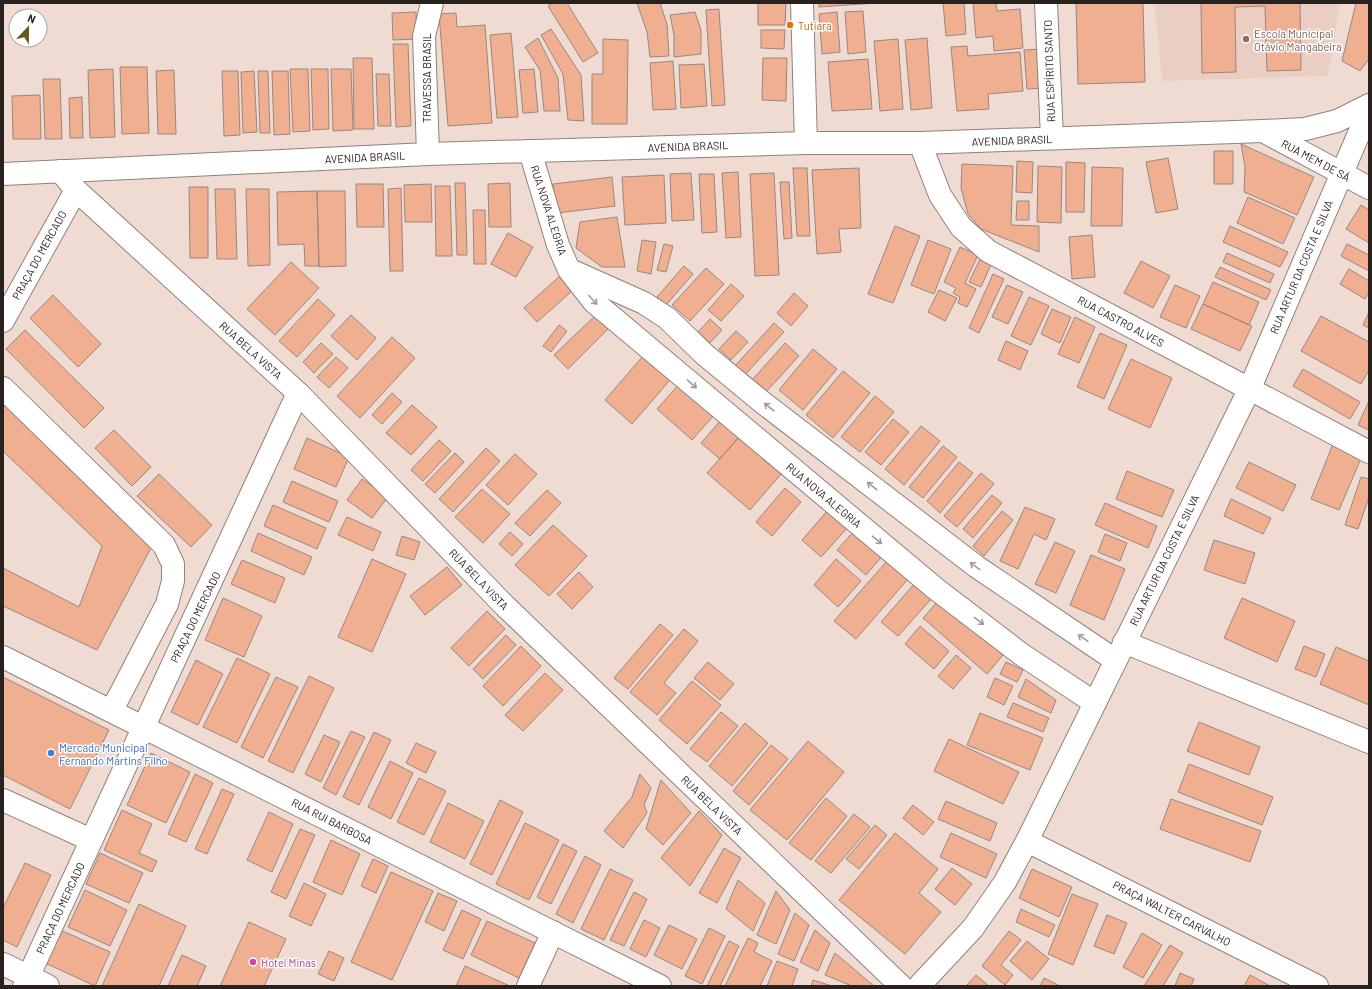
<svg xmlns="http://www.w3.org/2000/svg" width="1372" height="989" font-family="Barlow,sans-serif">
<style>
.built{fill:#eacec2}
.building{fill:#f1af92;stroke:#99877f}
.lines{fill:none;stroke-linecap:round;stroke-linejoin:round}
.minor-casing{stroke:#938078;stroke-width:24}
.tertiary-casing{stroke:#938078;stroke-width:24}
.minor{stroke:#fff;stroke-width:22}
.tertiary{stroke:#fff;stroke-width:22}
.oneway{stroke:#9f9b9a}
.food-dot{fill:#e8710a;stroke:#fff;stroke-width:1.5}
.education-dot{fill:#8d6e63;stroke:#fff;stroke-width:1.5}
.shop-dot{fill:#3f7fe0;stroke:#fff;stroke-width:1.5}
.hotel-dot{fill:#d1479c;stroke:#fff;stroke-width:1.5}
.labels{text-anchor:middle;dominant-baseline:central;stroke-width:3;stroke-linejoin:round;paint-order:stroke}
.food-label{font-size:11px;fill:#c56008;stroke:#fff;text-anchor:start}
.education-label{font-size:11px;fill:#785e54;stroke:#fff;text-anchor:start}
.street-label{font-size:11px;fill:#29211e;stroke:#fff}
.shop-label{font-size:11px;fill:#366cbe;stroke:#fff;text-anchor:start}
.hotel-label{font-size:11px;fill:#b23c85;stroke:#fff;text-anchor:start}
</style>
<rect width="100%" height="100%" fill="#efdbd2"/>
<path class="built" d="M1155 3H1340L1328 76 1162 81Z"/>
<path class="building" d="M553 3H567L598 53 583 62 548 6Z
M637 3H660L667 24 669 56 650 57 647 32Z
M758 3H786L785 25H758Z
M819 3H876L819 7Z
M943 3H964L966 34 946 36Z
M973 3H996L997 11 1020 9 1023 48 994 51 993 36 976 38Z
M1076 3H1143L1145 82 1078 84Z
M1201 3H1300L1301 70 1267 71 1265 6 1235 7 1236 72 1202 73Z
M1356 3H1369V59L1360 71 1342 61Z
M719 9 725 105 712 106 706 10Z
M863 11 866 52 848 54 845 12Z
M416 12 417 39 393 40 392 13Z
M695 12 701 30V54L674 57V35L670 15Z
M837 12 840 52 822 54 819 14Z
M456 13 457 27 485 25 492 123 448 126 439 14Z
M551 29 581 75 584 121 568 120 563 74 541 35Z
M761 30H785L784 49 761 48Z
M511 33 518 117 497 118 490 35Z
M538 38 558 78 560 111H544L540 70 525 47Z
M927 38 932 108 911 110 905 40Z
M603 39 628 40 627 124H592V74H603Z
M898 39 903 109 880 111 874 41Z
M393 44H408L411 126 396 127Z
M967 46 968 56 1020 52 1023 91 988 94 989 109 957 111 951 47Z
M1042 49 1046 88 1027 89 1024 50Z
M353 58H372L374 129H354Z
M763 58H787L786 101 762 100Z
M868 59 872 109 832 111 828 62Z
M673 61 676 109 653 110 650 63Z
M704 64 707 106 681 108 679 65Z
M120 67H147L149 133 122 134Z
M113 69 115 137 90 138 88 70Z
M290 69H308L310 131 293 132Z
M311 69H328L329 129 313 130Z
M331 69H351L353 130 333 131Z
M534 69 538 112 523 113 519 70Z
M174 70 176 134H158L156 71Z
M222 71H238L240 135 224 136Z
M254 71 257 132 243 133 241 72Z
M258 71H268L270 133H260Z
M272 71H288L290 134 274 135Z
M376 74H389L391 126H378Z
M43 79H60L62 139H45Z
M40 95 41 139H13L12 96Z
M82 97 83 138H70L69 98Z
M1241 144 1314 177 1297 215 1244 192 1245 167Z
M1214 151H1233V184H1214Z
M1168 158 1178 209 1156 213 1146 162Z
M1017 161 1033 162 1032 193 1016 192Z
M1066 162 1085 163 1084 212H1066Z
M962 164 1013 166 1011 225 1039 226V252L981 229 968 214 961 188Z
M1038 166 1062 167 1061 223 1037 222Z
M1092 167 1123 168 1122 226H1091Z
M793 168H807L810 236H797Z
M859 168 861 228 839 229 841 252 817 254 812 170Z
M738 172 741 237 726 238 722 173Z
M691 173 694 220 672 221 670 174Z
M774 173 779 275 755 276 750 174Z
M699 174H714L717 232 702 233Z
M664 175 666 223 625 225 622 177Z
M612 177 615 206 557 213 553 184Z
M780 182H789L792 238 784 239Z
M455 183H465L467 255H457Z
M510 183 511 227H489L488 184Z
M356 184H383L384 227H357Z
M431 184 432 222H405L404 185Z
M435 186H450L452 256H436Z
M189 187H208V258H190Z
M401 188 403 271H390L388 189Z
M215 189H235L237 259H217Z
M246 189H269L270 265 248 266Z
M317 191H345L346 266 319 267Z
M317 191 319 266H305L304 244 278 245 277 192Z
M1248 197 1295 218 1283 244 1237 223Z
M1017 201H1029V220H1016Z
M1361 205 1369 210V243L1346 229Z
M473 210H485L486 264H474Z
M617 217 625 267H602L576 248 580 222Z
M895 226 920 236 893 303 868 294Z
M1230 226 1288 252 1280 267 1223 242Z
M508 233 533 247 516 277 491 264Z
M1092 235 1095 277 1072 279 1069 237Z
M642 240 656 242 651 274 637 271Z
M928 240 951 249 934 294 911 285Z
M664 244 673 246 666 272 657 270Z
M1347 244 1369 255V271L1341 256Z
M960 247 978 255 965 283 976 289 967 307 958 303 960 297 953 293 956 288 944 282Z
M983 253 994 258 981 287 969 282Z
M1227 253 1274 274 1270 283 1223 262Z
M1141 261 1170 276 1153 308 1124 293Z
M291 262 319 288 275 335 247 309Z
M684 266 693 274 666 305 657 297Z
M1220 267 1271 290 1266 300 1215 277Z
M706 268 724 284 690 321 672 305Z
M1349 269 1369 281V292L1365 299 1340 284Z
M993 274 1004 279 979 333 969 328Z
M560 276 572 291 537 322 524 308Z
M1213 282 1259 302 1249 325 1203 304Z
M731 284 744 296 721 321 708 310Z
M1007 285 1023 292 1008 324 992 317Z
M1175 285 1200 296 1186 328 1160 317Z
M939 290 957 298 945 321 928 312Z
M794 293 808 306 791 326 777 313Z
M53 295 101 344 78 367 30 318Z
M1029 297 1049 306 1031 345 1011 336Z
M318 299 335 315 297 357 279 341Z
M1203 304 1252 326 1240 351 1191 329Z
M1052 309 1071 317 1060 343 1041 334Z
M1369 312V328L1363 325Z
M351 315 376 338 357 360 331 336Z
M596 315 609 328 568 369 554 355Z
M1321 316 1369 342V370L1361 384 1301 351Z
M1075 317 1095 327 1079 363 1058 354Z
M710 319 722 330 710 343 698 332Z
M774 323 784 332 743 377 733 368Z
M559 325 567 331 551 352 543 346Z
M25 330 104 408 84 428 6 349Z
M736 331 748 342 731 360 719 349Z
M1100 333 1127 345 1104 399 1077 387Z
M392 337 415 358 360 418 337 396Z
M1006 341 1028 351 1020 370 998 360Z
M321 343 333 354 314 373 303 362Z
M785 343 799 356 765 393 752 380Z
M813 349 837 369 803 410 779 390Z
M643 356 670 380 632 424 605 400Z
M336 357 348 368 329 388 317 377Z
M1131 359 1172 378 1150 428 1108 409Z
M1303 369 1360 402 1350 419 1293 386Z
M843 371 870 393 833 438 806 415Z
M680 383 716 413 692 440 657 409Z
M392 393 402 402 382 424 372 415Z
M875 396 894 412 860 452 841 437Z
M3 400 152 546 97 650 3 606V568L79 607 102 546 3 451Z
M1369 401V430L1358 425Z
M412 405 437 427 411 455 386 433Z
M893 419 909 432 881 465 865 452Z
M721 420 740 436 720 459 701 443Z
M921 426 940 441 904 485 885 469Z
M114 430 151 467 132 486 95 448Z
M740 436 782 473 750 510 707 473Z
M307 438 349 457 336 487 294 469Z
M439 440 451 451 423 481 411 470Z
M1333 444 1362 456 1339 510 1311 499Z
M943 446 957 457 923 498 909 487Z
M486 448 500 461 453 512 439 499Z
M455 453 464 462 435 493 425 484Z
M515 454 537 474 508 505 486 485Z
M959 462 973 473 940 513 927 501Z
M1249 462 1296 485 1283 511 1236 488Z
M1127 471 1174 490 1162 517 1116 499Z
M981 473 994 484 957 527 944 516Z
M159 474 212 525 191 547 137 496Z
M1361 477 1369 479V497L1358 529 1345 525Z
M362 479 388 497 372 518 347 500Z
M292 481 338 501 329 522 283 502Z
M785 488 801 502 772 536 756 522Z
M482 489 510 514 483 543 455 517Z
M547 490 561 503 530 536 515 523Z
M992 495 1002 503 973 538 963 529Z
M1231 499 1271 518 1263 534 1224 516Z
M1105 503 1157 526 1148 548 1095 525Z
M273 505 326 528 317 549 264 526Z
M1025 507 1055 519 1046 540 1034 534 1018 569 1000 561Z
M829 509 849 526 821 557 802 540Z
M1002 511 1013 520 984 556 973 546Z
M347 517 381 532 373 551 338 535Z
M553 525 587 556 549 596 515 565Z
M856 529 885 553 866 575 837 550Z
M510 532 523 544 512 556 499 544Z
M258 533 312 557 304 575 251 551Z
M1105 534 1127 543 1120 561 1098 552Z
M402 536 420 542 414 560 396 555Z
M1214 540 1255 553 1245 584 1204 570Z
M1055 542 1075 551 1056 593 1035 584Z
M1091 555 1125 569 1104 620 1070 605Z
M372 559 406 574 372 652 338 637Z
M836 559 861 581 838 607 814 585Z
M242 560 285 578 275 603 231 584Z
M887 561 908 579 856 639 834 621Z
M447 567 462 585 425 615 410 596Z
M579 572 593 587 572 609 557 594Z
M916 582 933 597 898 636 881 622Z
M223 598 262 616 244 657 205 640Z
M1242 598 1295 621 1277 662 1224 638Z
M939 600 1003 655 987 674 923 618Z
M487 611 505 629 469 666 451 648Z
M660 624 673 635 628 689 614 678Z
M920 626 949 651 934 669 905 644Z
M684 629 698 641 664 683 676 693 657 715 630 692Z
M506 635 516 645 483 679 473 669Z
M521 646 541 666 503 706 483 686Z
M1304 646 1325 654 1316 677 1295 669Z
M1336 647 1369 661V705L1320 684Z
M956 655 971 668 953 689 938 676Z
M237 658 270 674 237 743 203 727Z
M196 660 223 674 198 725 171 712Z
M708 662 734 684 720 700 694 678Z
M1006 662 1023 670 1017 682 1000 674Z
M545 673 563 690 523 731 505 715Z
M309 676 334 688 293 773 268 761Z
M3 677 109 730 70 809 3 775Z
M276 677 298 687 263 758 241 747Z
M995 678 1013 686 1004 705 987 697Z
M1026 679 1056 700 1051 713 1018 697Z
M692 681 721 705 687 744 659 720Z
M1013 703 1049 718 1043 732 1007 717Z
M721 712 738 726 707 762 690 749Z
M980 713 1043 738 1030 770 967 745Z
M1199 722 1260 747 1249 775 1187 751Z
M745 723 768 743 732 786 709 766Z
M351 731 365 737 336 795 323 788Z
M374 732 391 740 359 805 343 797Z
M324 735 340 742 321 782 305 774Z
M949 739 1019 772 1003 804 934 771Z
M808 741 844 772 787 840 750 810Z
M416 743 436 752 426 773 406 763Z
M771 745 788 759 749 805 733 791Z
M151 753 190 772 166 823 127 805Z
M390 761 413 773 391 819 368 807Z
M1189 764 1273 797 1262 825 1178 792Z
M195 774 213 783 186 842 168 834Z
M640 774 651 788 644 805 647 813 623 848 604 831 632 797Z
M419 778 446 791 424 835 397 822Z
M661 780 691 813 663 845 646 829Z
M222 789 234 794 207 854 195 849Z
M826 798 847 816 811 860 789 843Z
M1171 799 1261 831 1250 862 1160 829Z
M500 800 523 812 492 875 470 864Z
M946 801 997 823 990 841 938 819Z
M448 803 484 821 465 859 430 842Z
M913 805 934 822 923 835 903 818Z
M122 810 152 824 139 853 157 861 152 872 104 850Z
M699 811 722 835 690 886 661 858Z
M269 812 293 824 272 872 247 860Z
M854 814 870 827 831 873 815 861Z
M525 823 559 840 529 900 496 884Z
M875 825 887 835 859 869 846 859Z
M300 829 315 835 286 899 271 892Z
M895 833 938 869 919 893 941 912 905 954 839 900Z
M951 833 997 854 986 878 940 857Z
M331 840 360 854 342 895 313 882Z
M563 844 577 851 551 904 537 897Z
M724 848 741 858 717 903 699 893Z
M100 853 143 873 129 903 86 884Z
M585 856 601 865 573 923 556 914Z
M373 859 388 866 376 893 361 886Z
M25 863 51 875 17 947 3 940V908Z
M952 868 972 884 955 905 935 889Z
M610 869 633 880 604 940 581 929Z
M1032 869 1072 887 1059 917 1019 898Z
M391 872 433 891 392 980 351 962Z
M738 880 765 903 753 931 726 909Z
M304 883 326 894 311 926 289 916Z
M85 890 127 910 110 946 68 927Z
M776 891 790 910 776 944 757 935Z
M634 892 647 899 624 946 610 940Z
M438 893 457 901 444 931 425 922Z
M1072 894 1098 904 1073 965 1048 954Z
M139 904 186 926 159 986H102Z
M1021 909 1055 925 1049 937 1016 922Z
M462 910 481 919 463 959 443 950Z
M795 913 809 925 794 961 778 954Z
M1107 915 1127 923 1114 954 1094 946Z
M644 920 660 928 646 957 630 949Z
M487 921 535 943 519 978 471 955Z
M249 922 286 939 264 986H220Z
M669 925 697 939 682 969 654 955Z
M709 928 725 936 702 984 685 976Z
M58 929 110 952 95 986 43 962Z
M815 930 830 943 818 971 800 962Z
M1009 931 1021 940 1001 965 1013 975 1005 985 982 966Z
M1142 933 1162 945 1143 978 1123 967Z
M748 938 758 943 754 952 772 961 760 986H725Z
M729 941 739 946 720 986H707Z
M1027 941 1049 959 1032 980 1010 961Z
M1170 945 1183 953 1163 986H1144Z
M329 951 344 958 334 981 318 974Z
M835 953 874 986H852L825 975Z
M182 955 206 966 197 986H168Z
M777 961 798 969 792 986H767Z
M465 966 510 986H456Z
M1180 973 1194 979 1191 986H1175Z
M976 975 989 986H966Z
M1250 975 1270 986H1244Z
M1044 978 1060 986H1040Z
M813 980 832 986H811Z"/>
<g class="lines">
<g class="minor-casing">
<path id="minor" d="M802 3 806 143
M1046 3 1052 138
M1263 131 1369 188
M920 143 940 195 961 227 988 251 1369 452
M530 151 558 245 569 270 594 302 936 589 1021 654 1095 703
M428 154 424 36 432 3
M60 171 76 190 298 393 505 606 901 986
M570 270 644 303 667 318 704 354 762 402 977 567 1115 660
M3 321 76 190
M3 388 164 545 173 564V581L167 604 112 710
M1124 642 1369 742
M3 657 660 986
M3 800 91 840
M1027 841 1317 986
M24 986 298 393
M528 986 553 932
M919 986 973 928 1005 882 1027 841 1250 388 1369 110"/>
</g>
<g class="tertiary-casing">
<path id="tertiary" d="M3 174 428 154 806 143H920L1263 131 1305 129 1337 121 1369 105
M3 964 48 986"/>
</g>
<use href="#minor" class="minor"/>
<use href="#tertiary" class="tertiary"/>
</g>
<defs><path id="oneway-shaft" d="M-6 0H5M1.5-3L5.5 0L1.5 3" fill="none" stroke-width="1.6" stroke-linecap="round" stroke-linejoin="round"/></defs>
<g class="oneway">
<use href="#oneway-shaft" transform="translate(593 300) rotate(48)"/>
<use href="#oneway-shaft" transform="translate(692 384) rotate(41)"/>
<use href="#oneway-shaft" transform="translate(769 407) rotate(-142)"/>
<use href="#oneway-shaft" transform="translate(872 486) rotate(-142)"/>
<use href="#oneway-shaft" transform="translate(877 540) rotate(40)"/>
<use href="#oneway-shaft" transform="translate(975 566) rotate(-144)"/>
<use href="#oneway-shaft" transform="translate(979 621) rotate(37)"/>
<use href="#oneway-shaft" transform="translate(1083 638) rotate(-146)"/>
</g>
<circle class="food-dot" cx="790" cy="25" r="4"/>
<circle class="education-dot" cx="1246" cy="39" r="4"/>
<circle class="shop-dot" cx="51" cy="753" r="4"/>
<circle class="hotel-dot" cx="253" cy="962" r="4"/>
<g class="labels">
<g class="food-label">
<text x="798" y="25">Tutiara</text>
</g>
<g class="education-label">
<text x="1254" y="33">Escola Municipal<tspan x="1254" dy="13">Otávio Mangabeira</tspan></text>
</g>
<g class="street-label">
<text transform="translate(1049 71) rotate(-92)">RUA ESPÍRITO SANTO</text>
<text transform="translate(426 78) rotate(-90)">TRAVESSA BRASIL</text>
<text transform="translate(1012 140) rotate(-2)">AVENIDA BRASIL</text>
<text transform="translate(688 146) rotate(-2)">AVENIDA BRASIL</text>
<text transform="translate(365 157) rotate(-3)">AVENIDA BRASIL</text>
<text transform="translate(1316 160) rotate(28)">RUA MEM DE SÁ</text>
<text transform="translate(549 210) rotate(72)">RUA NOVA ALEGRIA</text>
<text transform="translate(39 255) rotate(-61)">PRAÇA DO MERCADO</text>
<text transform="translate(1301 267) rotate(-67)">RUA ARTUR DA COSTA E SILVA</text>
<text transform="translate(1121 321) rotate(28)">RUA CASTRO ALVES</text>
<text transform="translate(251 350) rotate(42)">RUA BELA VISTA</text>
<text transform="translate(824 495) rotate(40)">RUA NOVA ALEGRIA</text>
<text transform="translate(1164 560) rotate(-64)">RUA ARTUR DA COSTA E SILVA</text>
<text transform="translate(479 579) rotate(46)">RUA BELA VISTA</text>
<text transform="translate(195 617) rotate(-64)">PRAÇA DO MERCADO</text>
<text transform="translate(712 805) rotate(44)">RUA BELA VISTA</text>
<text transform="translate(332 821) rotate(27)">RUA RUI BARBOSA</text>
<text transform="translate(60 908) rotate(-65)">PRAÇA DO MERCADO</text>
<text transform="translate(1172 913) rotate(27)">PRAÇA WALTER CARVALHO</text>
</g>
<g class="shop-label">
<text x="59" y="747">Mercado Municipal<tspan x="59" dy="13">Fernando Martins Filho</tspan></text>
</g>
<g class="hotel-label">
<text x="261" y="962">Hotel Minas</text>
</g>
</g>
<rect width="1372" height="989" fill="none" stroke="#29211e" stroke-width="8"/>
<g transform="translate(28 28) rotate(22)"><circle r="19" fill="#ffffff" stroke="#a9a6a5"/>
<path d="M0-3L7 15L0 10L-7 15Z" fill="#685724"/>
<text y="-6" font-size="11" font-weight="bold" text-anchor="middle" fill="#29211e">N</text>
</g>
</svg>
